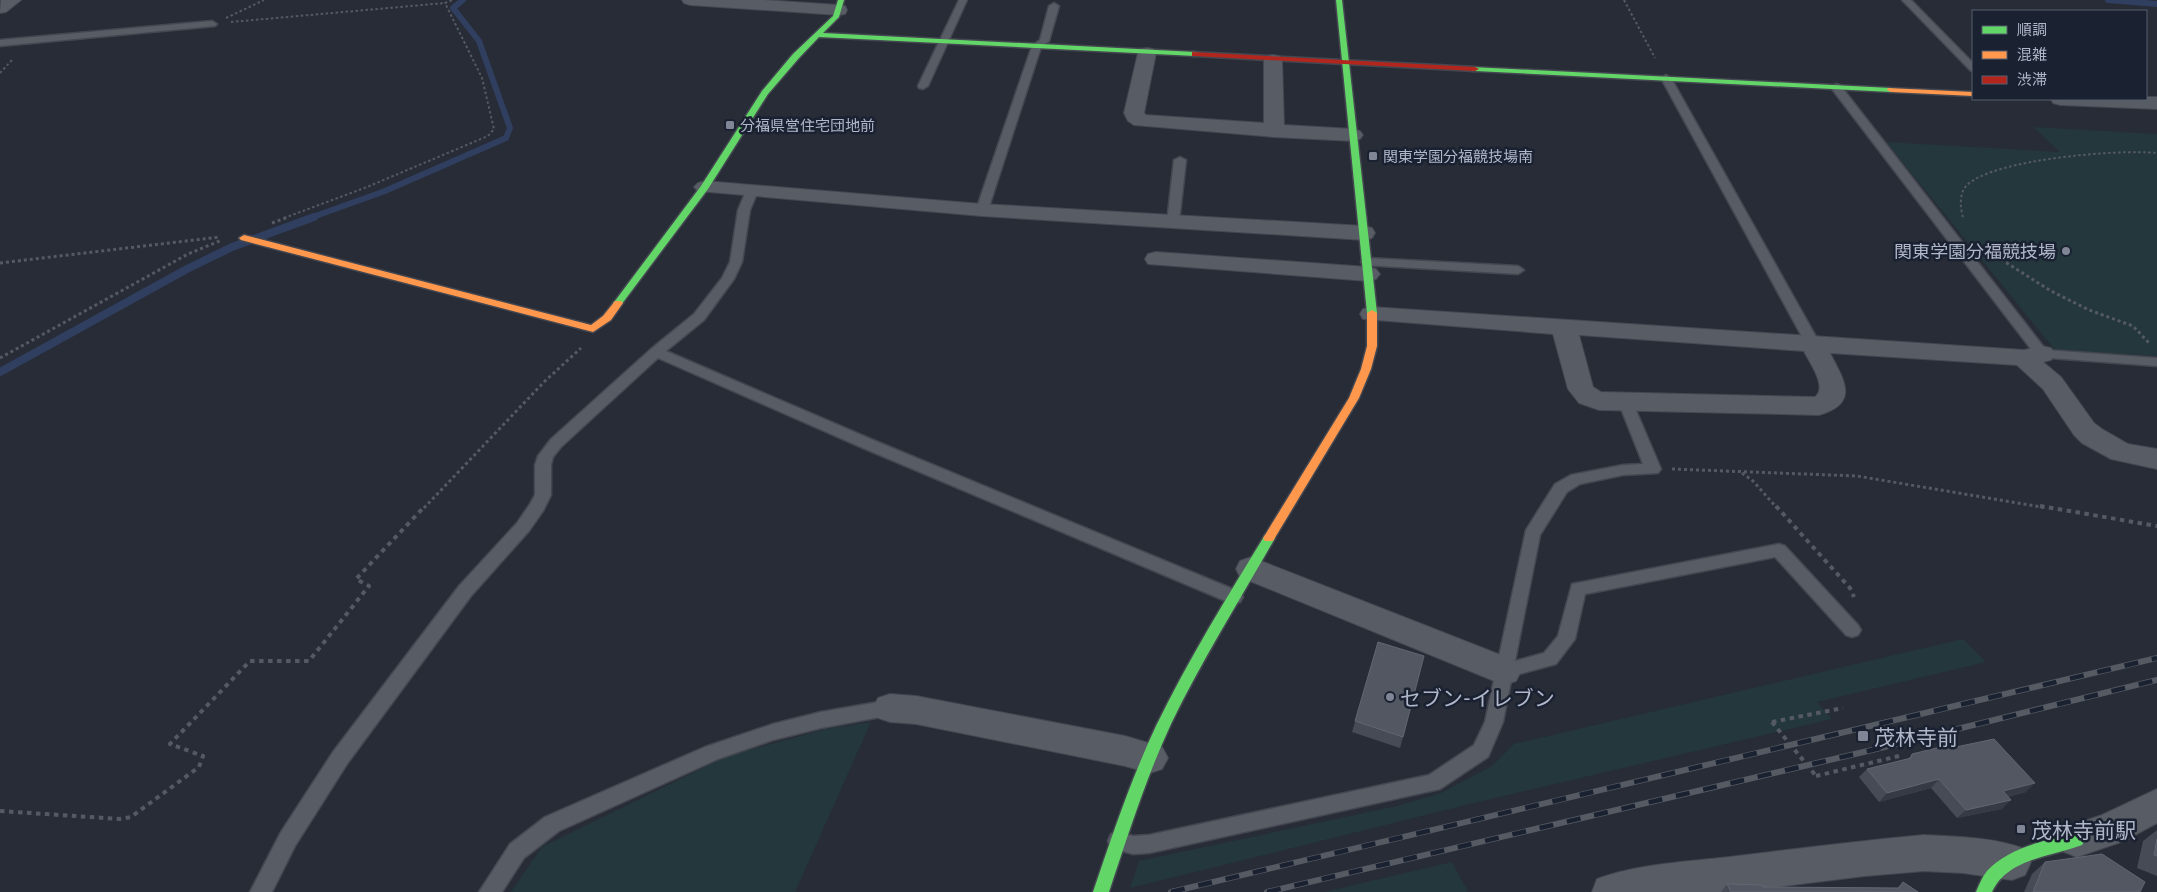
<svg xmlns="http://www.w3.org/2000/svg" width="2157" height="892" font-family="Lato,'Noto Sans JP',sans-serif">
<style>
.green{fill:#24373d}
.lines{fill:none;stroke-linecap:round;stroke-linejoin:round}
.stream-far1{stroke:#303f60;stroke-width:6}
.stream{stroke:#303f60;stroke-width:8}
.lane-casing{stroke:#444750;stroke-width:3}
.street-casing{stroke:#444750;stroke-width:2}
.fast-casing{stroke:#444750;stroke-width:3}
.slow-casing{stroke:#444750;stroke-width:3}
.jam-casing{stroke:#444750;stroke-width:3}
.path-far2{stroke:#555a62;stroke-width:2;stroke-dasharray:2.5 2.5;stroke-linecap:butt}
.path-far1{stroke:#555a62;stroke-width:3;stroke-dasharray:3 3;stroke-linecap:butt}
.path{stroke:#555a62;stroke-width:4;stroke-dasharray:4.5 4.5;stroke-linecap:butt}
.lane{fill:#585c64;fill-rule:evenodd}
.street{fill:#585c64;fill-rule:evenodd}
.fast{fill:#63d668;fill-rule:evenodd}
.slow{fill:#ff974d;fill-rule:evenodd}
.jam{fill:#b3261e;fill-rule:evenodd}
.rail-casing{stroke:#565a62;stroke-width:6}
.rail{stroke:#1a2232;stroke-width:4.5;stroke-dasharray:14;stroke-linecap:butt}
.path-bridge{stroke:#555a62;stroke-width:4;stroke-dasharray:4.5 4.5;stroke-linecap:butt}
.wall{fill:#474b56}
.shaded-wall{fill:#353a44}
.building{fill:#525762;stroke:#616672}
.poi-dot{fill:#808696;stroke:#1a2232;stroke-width:2}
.labels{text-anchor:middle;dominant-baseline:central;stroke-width:5;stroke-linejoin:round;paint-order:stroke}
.far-poi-label{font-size:15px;fill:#b0b7c9;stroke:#1a2232;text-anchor:start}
.poi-label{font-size:18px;fill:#b0b7c9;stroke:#1a2232;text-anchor:end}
.near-poi-label{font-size:21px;fill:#b0b7c9;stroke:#1a2232;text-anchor:start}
</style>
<rect width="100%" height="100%" fill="#272c37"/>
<path class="green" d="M2033 127 2157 134V356L2055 350 1886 142 2060 152Z
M1963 639 1986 662 1817 702 1832 719 1478 802 1130 888 1139 861 1397 806 1441 793 1492 766 1514 744Z
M871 722 795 892H511L542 847 727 756 826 729Z
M1452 862 1468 892H1324Z"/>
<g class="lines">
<path class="stream-far1" d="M2108 0 2157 4
M310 218 385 191 506 138 510 128 479 41 453 8 463 0"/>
<path class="stream" d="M0 372 187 269 232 247 314 217"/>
<g class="lane-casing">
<path id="lane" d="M959 0H967L928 86 923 89 919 88 918 86Z
M1902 0H1911L1973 63V71L1970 70Z
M1054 3 1059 6 1049 41 1041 47 988 210 986 213H978L976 210 1032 46 1040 40 1049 6Z
M212 21 217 24 215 26 0 46V40Z
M1666 75 1671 78 1820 344 1818 347H1808L1806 344 1661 78Z
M1836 84 1840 85 2046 350 2157 358V366L2037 357 1832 89 1831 87Z
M1180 157 1186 160 1179 222 1173 226 1167 222 1174 160Z
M752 188 758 191 750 210 742 262 734 279 704 320 666 351 873 440 1240 592 1243 597 1240 602 1234 604 1228 602 863 448 658 358 561 447 553 457 551 465V495L543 511 529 531 471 596 347 764 295 846 272 892H250L281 832 333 752 459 586 517 523 530 504 535 495V465L538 456 551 439 651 349 694 314 722 278 730 262 738 210 746 191Z
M1367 258 1518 266 1524 270 1518 274 1363 265 1361 262 1363 259Z
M1625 396 1630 398 1632 401 1661 469 1658 473 1623 475 1580 484 1567 492 1540 535 1515 661 1544 653 1558 636 1572 584 1779 544 1785 546 1858 625 1861 630 1858 635 1852 637 1846 635 1775 557 1585 594 1575 639 1556 664 1512 676 1503 722 1488 757 1440 789 1149 853 1133 854 1111 848 1108 841 1111 834 1118 832 1133 836 1149 835 1429 775 1474 745 1485 722 1526 530 1555 484 1571 475 1623 465 1643 464 1618 401 1620 398Z
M890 700 897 702 899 708 897 714 821 728 773 740 718 759 559 831 524 858 502 892H479L510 844 545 817 705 747 773 724 821 712Z"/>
</g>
<g class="street-casing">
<path id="street" d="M1 0H21L6 12 0 13Z
M682 0H764L839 5 845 6 847 10 845 14 839 15 690 5 684 3Z
M1147 48 1153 49 1156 53 1144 113 1146 115 1264 123V60L1267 56 1273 55 1279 56 1282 60 1284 125 1353 129 1360 131 1363 135 1360 139 1353 141 1274 137 1134 125 1128 121 1124 113 1138 53 1141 49Z
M2146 97H2157V109L2060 105 2053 103 2051 99H2146Z
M705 181 982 204 1364 226 1372 228 1375 233 1372 238 1364 240 982 216 698 191 694 187 698 183Z
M1156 252 1368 267 1376 269 1380 274 1376 279 1368 281 1148 264 1145 259 1148 254Z
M1372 307 2024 350 2042 346 2051 348 2055 354 2051 360 2043 362 2061 377 2094 423 2102 429 2128 444 2157 449V469L2111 459 2082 443 2074 435 2043 389 2017 365 1830 353C1843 379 1861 403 1819 415L1599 410 1579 403 1568 389 1553 334 1363 319 1360 314 1363 309ZM1579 335 1804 351C1809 362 1828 387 1815 397L1601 392 1593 387Z
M1251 557 1516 661 1521 671 1516 681 1504 685 1240 577 1236 569 1240 561Z
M890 694 916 696 1125 736 1162 747 1168 758 1162 769 1150 773 1125 766 916 724 890 722 878 718 873 708 878 698Z
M2157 789V823L2124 841 2077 857 2064 852 2058 840 2064 828 2102 815Z
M1924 835C1957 837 1994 837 2025 849L2031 862 2025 875 2012 880 1963 873 1924 871 1865 876 1735 892H1592L1597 879C1634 865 1681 862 1720 858 1788 850 1856 841 1924 835Z"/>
</g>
<g class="fast-casing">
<path id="fast" d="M838 0H844L839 17 823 33 1195 52 1199 54 1195 56 819 37 799 58 768 94 708 189 621 305H615L613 303 615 301 701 186 762 91 793 54 833 16Z
M1336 0H1342L1377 313 1372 316 1367 313Z
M1472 67 1891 88 1895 90 1891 92 1475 71H1472Z
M1269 533 1273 535 1275 538C1240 600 1202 660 1171 724 1146 778 1128 835 1109 892H1093C1112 836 1131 779 1156 726 1188 660 1227 597 1265 535Z
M2077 833 2082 835 2085 840 2082 845C2051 857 2008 858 1992 892H1976C1979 885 1982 877 1987 871 2009 847 2047 840 2077 833Z"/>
</g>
<g class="slow-casing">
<path id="slow" d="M1888 88 1973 92V96L1891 92 1887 90Z
M244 235 591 325 603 316 615 301H621L623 303 611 320 593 332 241 240 239 238Z
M1372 310 1377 313V346L1371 369 1359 398 1273 541H1265L1263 538 1265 535 1349 398 1361 369 1367 346V313Z"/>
</g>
<g class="jam-casing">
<path id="jam" d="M1192 52 1475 67 1479 69 1475 71 1195 56H1192Z"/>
</g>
<path class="path-far2" d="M1624 0 1655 58
M226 18 264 0
M231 22 445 3
M0 73 12 60
M1963 217C1960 207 1959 193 1967 185 1994 159 2119 149 2157 153
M284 218 367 187 488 136 494 129 482 78 445 3 453 0"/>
<path class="path-far1" d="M272 223 288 217
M1991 253 2051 291 2089 310 2133 326 2149 343
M0 263 220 237
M0 358 188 254 222 240
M1672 469 1857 476 2047 508
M1742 473 1753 481 1777 508
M424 508 544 382 581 348"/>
<path class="path" d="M1776 506 1850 588 1854 597
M2040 506 2157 526
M1772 722 1843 708
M1816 776 1899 756
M0 811 120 819 131 817 199 767 203 756 170 744 250 661H309L369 586 356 579 425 506"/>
<use href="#lane" class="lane"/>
<use href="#street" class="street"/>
<use href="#fast" class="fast"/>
<use href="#slow" class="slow"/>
<use href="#jam" class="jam"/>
<g class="rail-casing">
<path id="rail" d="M1171 892 2157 658
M1267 892 1872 750 2157 680"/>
</g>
<use href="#rail" class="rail"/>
<path class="path-bridge" d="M1772 722 1816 776"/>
</g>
<path class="wall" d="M1378 642 1403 737 1400 748 1352 732Z
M1956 747 2026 792 2008 797 2002 809 1957 818 1931 788 1879 802 1859 777 1867 769 1908 759 1912 754Z
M2157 830V876L2137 868 2143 841Z
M2045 862 2140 892H2024L2032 874Z
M1903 882 1918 892H1721L1727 884 1763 887 1897 888Z"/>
<path class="shaded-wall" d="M1939 779 1931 788 1879 802 1887 793Z
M2035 783 2026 792 1994 800 2003 791Z
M2011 800 2002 809 1957 818 1966 810Z"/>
<path class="building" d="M1378 642 1424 656 1403 737 1355 721Z
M1994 739 2035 783 2003 791 2011 800 1966 810 1939 779 1887 793 1867 769 1911 758 1912 754 1953 744 1956 747Z
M2157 839V856L2154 855Z
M2102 854 2145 882 2140 892H2033L2045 862Z
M1903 882 1918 892H1731L1727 884 1762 885 1763 887 1899 888Z"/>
<g class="poi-dot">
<rect x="725" y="120" width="10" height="10" rx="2.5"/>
<rect x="1368" y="151" width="10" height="10" rx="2.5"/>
<circle cx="2066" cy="251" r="5"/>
<circle cx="1390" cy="697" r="5"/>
<rect x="1857" y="730" width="12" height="12" rx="2.5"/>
<rect x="2016" y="824" width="10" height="10" rx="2.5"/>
</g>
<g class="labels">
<g class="far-poi-label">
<text x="740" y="125">分福県営住宅団地前</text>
<text x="1383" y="156">関東学園分福競技場南</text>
</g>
<g class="poi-label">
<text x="2056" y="251">関東学園分福競技場</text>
</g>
<g class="near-poi-label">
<text x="1400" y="697">セブン-イレブン</text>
<text x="1874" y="736">茂林寺前</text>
<text x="2031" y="829">茂林寺前駅</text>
</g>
</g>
<rect x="1972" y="10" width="175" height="90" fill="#1a2232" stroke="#565e6e"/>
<rect x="1982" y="26" width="25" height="8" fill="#63d668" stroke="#565e6e"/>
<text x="2017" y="35" font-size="15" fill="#b0b7c9">順調</text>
<rect x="1982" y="51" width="25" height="8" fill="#ff974d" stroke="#565e6e"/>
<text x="2017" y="60" font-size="15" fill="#b0b7c9">混雑</text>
<rect x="1982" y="76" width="25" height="8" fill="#b3261e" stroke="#565e6e"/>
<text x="2017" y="85" font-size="15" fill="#b0b7c9">渋滞</text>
</svg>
